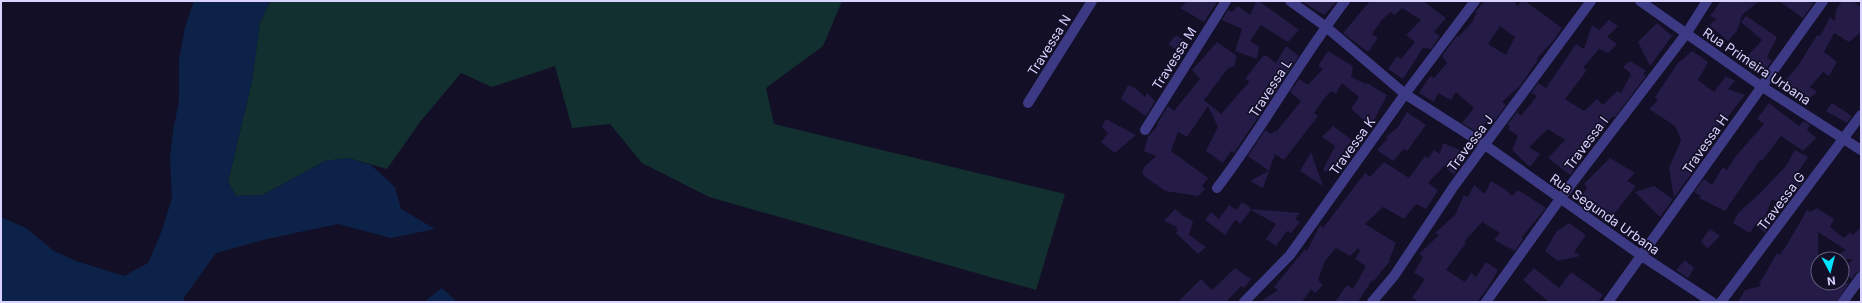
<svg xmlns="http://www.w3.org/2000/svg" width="1862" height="303" font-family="Inter,sans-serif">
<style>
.green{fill:#12302f}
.water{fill:#0c2248}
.building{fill:#241b47;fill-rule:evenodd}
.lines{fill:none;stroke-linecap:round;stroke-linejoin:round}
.minor{stroke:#3d3a85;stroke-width:10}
.labels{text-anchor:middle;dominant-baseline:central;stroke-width:3.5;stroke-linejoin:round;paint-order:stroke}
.street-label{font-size:13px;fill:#d9d4ff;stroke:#130f26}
</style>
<rect width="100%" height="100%" fill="#130f26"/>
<path class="green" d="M270 1H842L823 46 766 88 774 124 1065 194 1036 290 709 197 642 163 610 124 572 128 555 66 492 87 461 73 420 122 387 169 348 158 325 161 263 195 236 196 228 182 252 81 260 23Z"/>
<path class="water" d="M194 1H270L260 23 252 81 228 182 236 196 263 195 325 161 348 158 371 165 395 187 401 209 435 229 391 238 338 224 267 239 216 253 183 299 186 302H1V217L26 228 54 251 76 261 124 276 148 263 161 233 172 198 170 158 173 131 179 101V60L185 27Z
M442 288 457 302H424Z"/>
<path class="building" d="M1187 1H1215L1217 2 1204 22 1180 8Z
M1256 1H1259L1299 30 1288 42 1261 25 1250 41 1259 47 1257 59 1235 51 1242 29 1222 20 1228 10 1232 12 1238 6 1250 15Z
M1301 1H1337L1324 15Z
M1370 1H1423L1446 18 1434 32 1440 36 1431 49 1423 48 1403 79 1388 69 1397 56 1401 59 1415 42 1406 35 1421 20 1402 8 1395 15 1390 12 1381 21 1372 34 1378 38 1368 52 1343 33Z
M1485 1H1513L1518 6 1521 1H1525L1562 28 1553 41 1537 58 1538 60 1520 86 1502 102 1506 105 1495 120 1490 118 1478 133 1462 123 1474 108 1456 92 1451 100 1438 93 1434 102 1419 93 1430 76 1434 78 1447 63 1442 56 1456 37 1459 36 1474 20 1473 19 1477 13 1475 12ZM1500 26 1515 37 1506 55 1488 44Z
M1721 1H1759L1742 15 1737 31 1728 41 1709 25 1717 19 1710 16Z
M1779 1H1810L1813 4 1803 18Z
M1842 1H1853L1861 7V32L1849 42 1834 33 1824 52 1837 62 1829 76 1823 72 1810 87 1817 92 1803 104 1779 87 1798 66 1817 35 1820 36 1830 17 1835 21 1836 10Z
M1746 16 1777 37 1767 57 1772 61 1764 72 1743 61 1762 40 1741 22Z
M1609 20 1618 26 1607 37 1617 44 1608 53 1599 49 1583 68 1587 70 1565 99 1584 111 1597 99 1603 105 1617 91 1621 93 1631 74 1623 67 1630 61 1646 71 1643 74 1646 76 1615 117 1613 116 1577 160 1580 162 1570 175 1548 158 1565 140 1548 129 1529 147 1540 154 1530 167 1512 150 1518 136 1508 129 1510 126 1507 125 1517 112 1521 116 1537 96 1531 93 1538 83 1546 88 1576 44 1584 49 1592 25 1599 30Z
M1657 23 1672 36 1650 66 1638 42Z
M1176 35 1188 43 1180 52 1168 44Z
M1217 42 1237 56 1234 66 1228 68 1204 100 1221 114 1250 81 1245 79 1263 56H1267L1276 63 1286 46 1299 56 1234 153 1231 151 1223 163 1206 151 1218 127 1208 106 1187 137 1178 132 1171 151 1208 178 1202 186 1205 189 1198 196 1165 191 1144 176 1142 172 1145 166 1156 156 1144 151 1148 137 1158 125 1157 124 1168 106 1174 111 1200 79 1192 70Z
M1328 51 1353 66 1351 77 1366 84 1367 83 1387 95 1371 126 1351 109 1359 97 1342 83 1336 94 1331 91 1323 100 1314 113 1318 116 1284 160 1275 154 1269 171 1248 156 1265 130 1272 134 1274 131 1276 132 1301 101 1290 92 1299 79 1308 85 1323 69 1318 66Z
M1692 51 1708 62 1698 80 1714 92 1726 76 1735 81 1728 89 1745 95 1727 118 1725 116 1713 138 1715 139 1705 154 1674 198 1669 168 1681 140 1675 126 1649 109 1658 100 1655 97 1677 64Z
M1128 85 1135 88 1145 97 1147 93 1155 101 1146 116 1121 99Z
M1769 103 1799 126 1804 121 1810 125 1807 130 1816 138 1803 151 1781 136 1762 161 1760 160 1725 211 1699 198 1701 196 1694 192 1704 179 1712 185 1723 167 1727 170 1736 156 1764 124 1757 119Z
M1832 103 1852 116 1847 123 1826 111Z
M1407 112 1426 125 1407 151 1404 149 1393 161 1377 150 1388 138 1386 137 1398 127Z
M1106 119 1136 135 1115 153 1101 142 1108 133 1102 127Z
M1333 126 1352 140 1337 160 1342 164 1336 172 1330 169 1327 172 1323 170 1335 146 1322 137Z
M1443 143 1467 153 1454 175 1444 166 1428 183 1438 190 1426 209 1416 204 1404 219 1383 207 1365 224 1396 243 1389 260 1390 261 1373 282 1372 280 1358 302H1335L1347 285 1353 289 1366 266 1355 259 1360 251 1358 248 1350 256 1336 248 1325 261 1318 280 1323 285 1315 293 1311 289 1302 302H1260L1278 290 1274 287 1305 249 1307 251 1320 225 1323 228 1365 173 1370 177 1384 162 1409 178 1425 156 1428 158 1434 150 1440 154Z
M1795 150 1808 157 1798 172 1805 179 1785 206 1772 199 1764 220 1770 225 1765 233 1755 225 1750 233 1733 223 1738 213 1758 195 1786 166Z
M1311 152 1323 186 1300 171Z
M1610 158 1635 173 1627 181 1636 186 1607 223 1578 203 1587 187 1584 184Z
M1269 171 1263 188 1250 181Z
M1491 181 1506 190 1512 196 1518 190 1546 208 1522 237 1523 239 1515 251 1494 240 1500 233 1482 222 1464 242 1466 243 1446 270 1465 282 1471 273 1476 277 1486 262 1498 270 1489 286 1477 302H1419L1412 298 1425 279 1414 273 1423 257 1419 254 1439 235 1435 233 1455 215 1464 195 1468 197 1474 185 1485 194Z
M1654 186 1673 199 1660 217 1635 192Z
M1242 202 1251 208 1250 209 1300 213 1295 219 1300 222 1291 233 1287 231 1276 246 1266 239 1276 224 1251 210 1240 224 1235 220 1225 235 1205 220 1211 212 1219 219 1229 205 1237 210Z
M1817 208 1834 219 1830 227 1844 238 1850 232 1853 235 1861 227V271L1856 273 1852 279 1842 270 1853 259H1831L1846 250 1818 232V283H1849L1837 302H1738L1745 290 1761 286 1759 284 1777 253 1780 255 1788 243 1807 210 1810 212Z
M1175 209 1183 216 1193 221 1189 235 1206 247 1198 254 1176 233 1178 230 1176 229 1177 227 1164 221Z
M1569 223 1586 235 1574 252 1580 256 1558 261 1545 251 1556 232Z
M1710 229 1720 236 1707 249 1701 241Z
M1685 260 1694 268 1688 278 1676 270Z
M1235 268 1251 279 1244 288 1241 286 1226 302H1178L1201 279 1212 290Z
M1534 268 1559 288 1571 272 1603 295 1598 302H1549L1523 280Z"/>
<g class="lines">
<path class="minor" d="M1290 1 1325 26 1405 94 1485 145 1642 256 1712 302
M1640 1 1761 86 1861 150
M1028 103 1092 1
M1145 130 1226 1
M1217 188C1263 128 1299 61 1345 1
M1244 302 1290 255 1405 94 1475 1
M1372 302 1394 276 1454 186 1591 1
M1486 302 1560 199 1686 34 1707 1
M1608 302 1823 1
M1721 302 1861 115
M1843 302 1861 277"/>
</g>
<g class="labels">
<g class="street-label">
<text transform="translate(1049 45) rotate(-58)">Travessa N</text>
<text transform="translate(1174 58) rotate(-58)">Travessa M</text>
<text transform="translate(1757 66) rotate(34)">Rua Primeira Urbana</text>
<text transform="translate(1270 88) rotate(-57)">Travessa L</text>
<text transform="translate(1470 143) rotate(-53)">Travessa J</text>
<text transform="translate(1586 143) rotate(-53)">Travessa I</text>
<text transform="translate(1705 144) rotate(-55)">Travessa H</text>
<text transform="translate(1352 146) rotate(-54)">Travessa K</text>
<text transform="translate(1781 201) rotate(-53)">Travessa G</text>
<text transform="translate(1605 214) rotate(35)">Rua Segunda Urbana</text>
</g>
</g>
<rect width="1862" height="303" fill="none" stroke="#d9d4ff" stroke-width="4"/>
<g transform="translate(1830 271) rotate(173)"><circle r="19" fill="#130f26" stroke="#625e7d"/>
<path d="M0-3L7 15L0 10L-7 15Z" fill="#00e5ff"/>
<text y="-6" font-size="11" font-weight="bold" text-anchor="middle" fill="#d9d4ff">N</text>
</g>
</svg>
